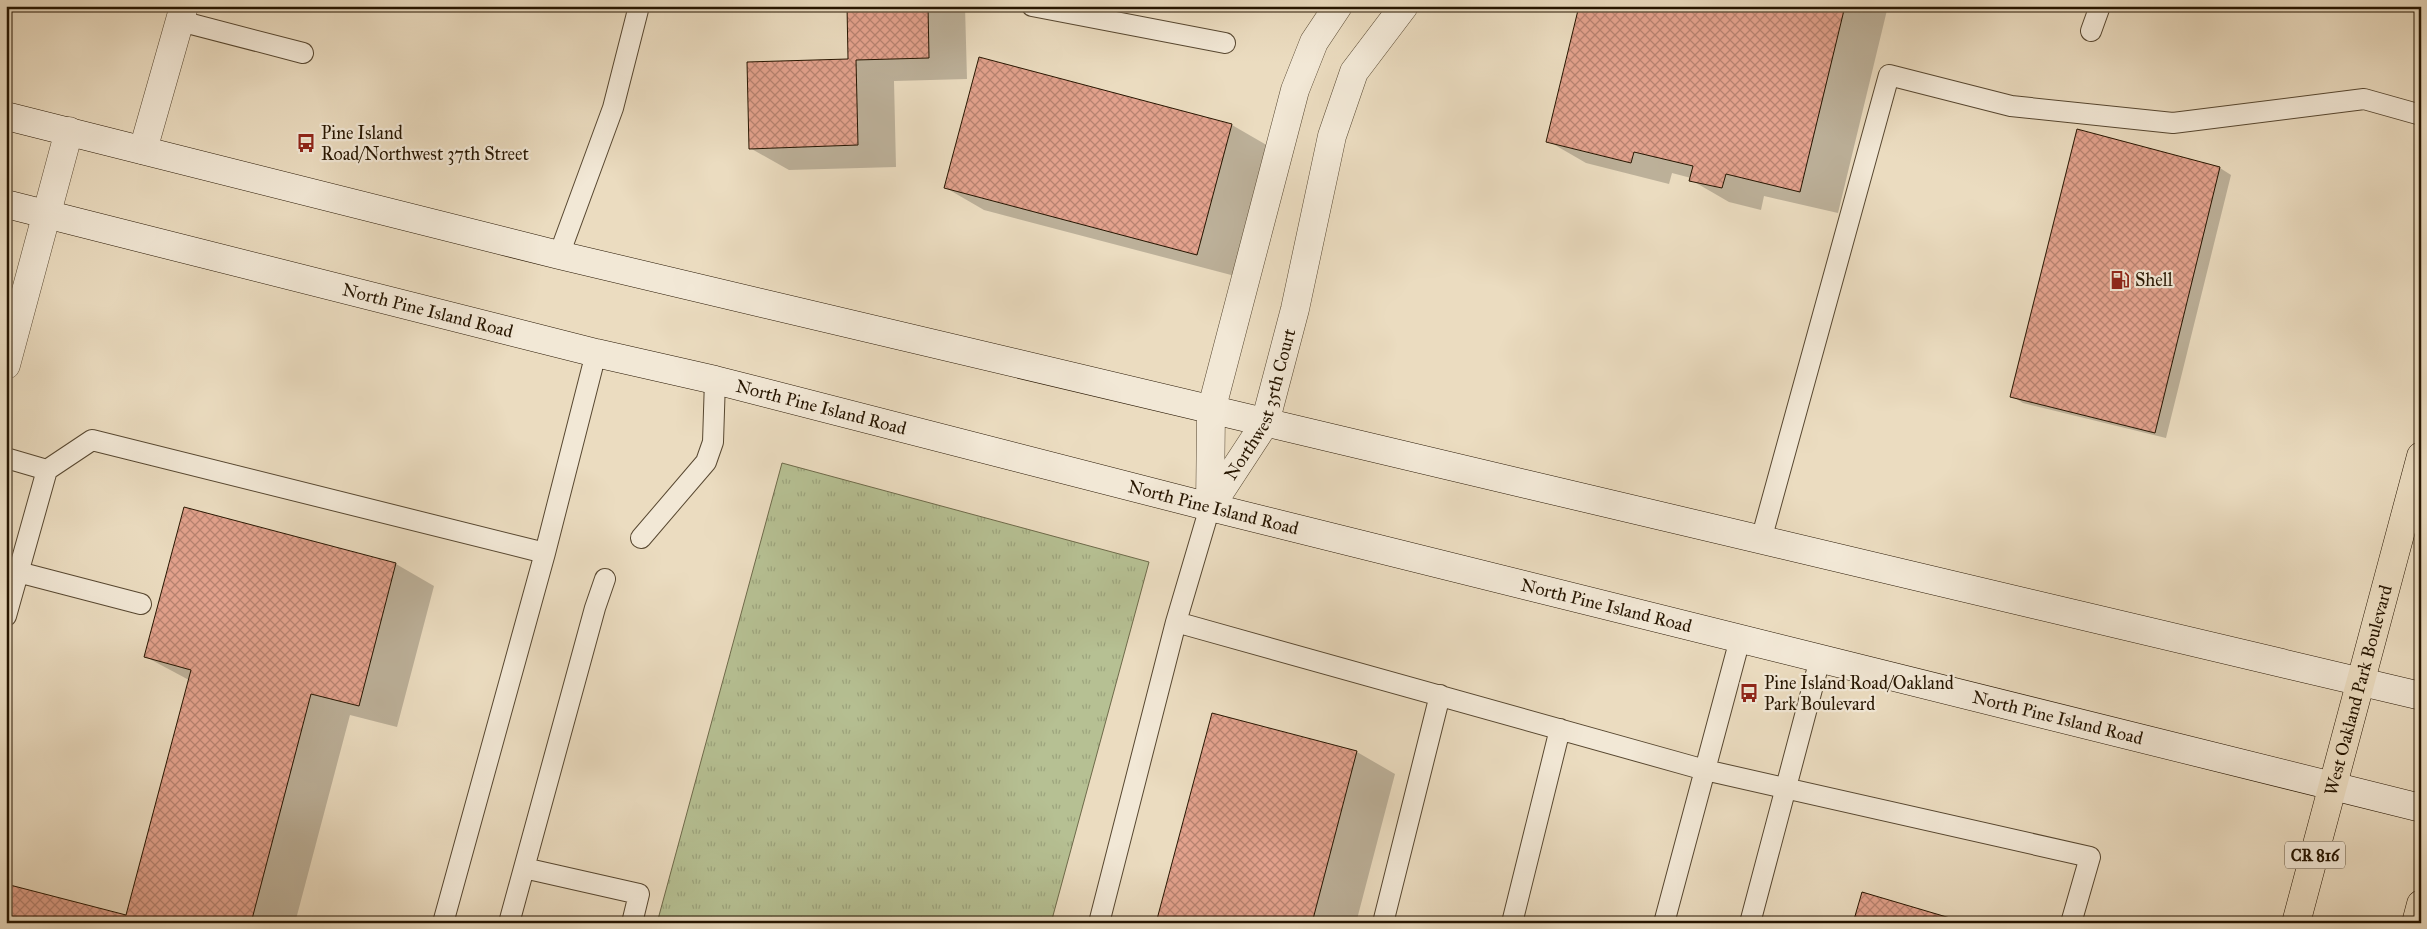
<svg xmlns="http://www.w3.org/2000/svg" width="2427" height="929" font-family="'IM FELL Great Primer',serif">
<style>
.grass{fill:url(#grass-tufts);stroke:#6e6a4a}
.shadow{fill:#0003}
.building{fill:url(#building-cross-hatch);stroke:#261500}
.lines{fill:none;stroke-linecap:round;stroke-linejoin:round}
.service-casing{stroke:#574730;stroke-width:22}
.minor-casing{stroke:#574730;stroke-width:29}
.secondary-casing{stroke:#261500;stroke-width:29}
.primary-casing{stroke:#261500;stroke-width:29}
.service{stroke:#f2e8d6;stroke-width:20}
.minor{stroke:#f2e8d6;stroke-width:28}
.secondary{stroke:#f2e8d6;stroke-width:28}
.primary{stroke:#ebdcc0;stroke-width:28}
.labels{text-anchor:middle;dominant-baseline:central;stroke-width:4.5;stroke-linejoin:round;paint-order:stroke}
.shield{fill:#f2e8d6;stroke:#635440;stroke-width:1}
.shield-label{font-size:16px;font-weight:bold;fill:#261500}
.poi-label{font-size:18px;fill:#261500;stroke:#f2e8d6;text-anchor:start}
.street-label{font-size:18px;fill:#261500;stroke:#f2e8d6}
</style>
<defs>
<pattern id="grass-tufts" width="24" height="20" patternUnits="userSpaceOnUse" patternTransform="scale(1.25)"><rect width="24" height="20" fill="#b6c093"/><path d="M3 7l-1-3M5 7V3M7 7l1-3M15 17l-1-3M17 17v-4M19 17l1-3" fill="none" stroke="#9ca47d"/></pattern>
<pattern id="building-cross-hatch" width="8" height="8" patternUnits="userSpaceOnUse" patternTransform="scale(1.25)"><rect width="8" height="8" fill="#e3a28d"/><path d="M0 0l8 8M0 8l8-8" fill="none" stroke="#b88371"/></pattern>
</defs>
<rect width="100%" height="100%" fill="#ebdcc0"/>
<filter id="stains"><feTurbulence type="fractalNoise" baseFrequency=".004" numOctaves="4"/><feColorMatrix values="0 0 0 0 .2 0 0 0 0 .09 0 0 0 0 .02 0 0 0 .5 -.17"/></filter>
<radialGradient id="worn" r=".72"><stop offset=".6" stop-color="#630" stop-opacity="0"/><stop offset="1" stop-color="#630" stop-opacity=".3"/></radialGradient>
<path class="grass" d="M782 463 1149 562 1051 923H657Z"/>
<path class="shadow" d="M848 6H965L967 79 894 81 896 167 789 170 750 148 849 60Z
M1581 6H1888L1838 213 1764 196 1761 210 1729 202 1691 180V178L1672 173 1669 184 1586 163 1548 141Z
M1232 125 1270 147 1235 276 984 210 946 188Z
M2078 131 2220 168 2231 175 2166 438 2023 403 2012 396Z
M185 508 396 564 434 586 397 727 350 715 295 923H6L127 917 189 680 146 657Z
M1213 714 1357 752 1395 774 1356 923H1158Z"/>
<path class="building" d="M847 6H928L929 58 856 60 858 145 749 149 747 62 848 59Z
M1579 6H1845L1800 192 1726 174 1722 188 1689 181 1693 166 1634 152 1631 163 1546 142Z
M979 57 1232 124 1197 255 944 188Z
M2077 129 2220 167 2155 433 2010 397Z
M184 507 396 563 359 706 311 694 251 923H6V884L126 915 191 670 144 657Z
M1212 713 1357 751 1312 923H1156Z
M1862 892 1967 923H1853Z"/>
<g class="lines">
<g class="service-casing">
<path id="service" d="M1032 6 1225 43
M180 21 303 53
M2091 31 2100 6
M559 255 613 108 639 6
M6 458 47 470 6 616
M47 470 92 440 545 553 443 923
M641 538 706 462 713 442 715 380
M1761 540 1889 75 2011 106 2173 123 2364 99 2421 115
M545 553 596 353
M18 572 141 604
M1176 622 1705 770 2090 857 2071 923
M524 868 639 894 632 923
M509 923 595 608 605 579
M1099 923 1176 622 1210 507
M1383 923 1440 695
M1512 923 1560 729
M1664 923 1740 639
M1750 923 1820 659"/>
</g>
<g class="minor-casing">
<g id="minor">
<path d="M143 150 184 6"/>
<path d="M6 365 69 131"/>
<path id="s1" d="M1210 507 1265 423 1295 309 1332 136 1354 72 1404 6"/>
<path d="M1210 507 1211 411 1295 90 1314 42 1338 6"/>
</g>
</g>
<g class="secondary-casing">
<g id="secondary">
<path d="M6 116 559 255 2421 696"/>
<path id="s2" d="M6 204 596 353 715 380 1210 507 2421 808"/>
</g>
</g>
<g class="primary-casing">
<g id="primary">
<path id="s3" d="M2296 923 2421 456"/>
<path d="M2416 923 2421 904"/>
</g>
</g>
<use href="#service" class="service"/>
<use href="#minor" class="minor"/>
<use href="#secondary" class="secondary"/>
<use href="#primary" class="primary"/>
</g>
<defs>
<g id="bus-bare" transform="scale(1.5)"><path d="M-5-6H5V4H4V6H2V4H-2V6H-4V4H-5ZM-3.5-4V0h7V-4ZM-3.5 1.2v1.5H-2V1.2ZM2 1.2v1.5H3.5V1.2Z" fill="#8f2418" stroke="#f2e8d6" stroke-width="2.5" paint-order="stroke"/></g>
<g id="fuel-bare" transform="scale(1.5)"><path d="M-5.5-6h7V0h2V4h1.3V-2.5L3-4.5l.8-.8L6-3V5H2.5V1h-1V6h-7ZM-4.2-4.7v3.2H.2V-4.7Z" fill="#8f2418" stroke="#f2e8d6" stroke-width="2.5" paint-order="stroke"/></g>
</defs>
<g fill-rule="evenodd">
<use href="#bus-bare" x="306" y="143"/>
<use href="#fuel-bare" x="2120" y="280"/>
<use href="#bus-bare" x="1749" y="693"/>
</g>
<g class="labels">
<rect class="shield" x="2285" y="841.5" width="60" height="27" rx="4"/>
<g class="shield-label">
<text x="2315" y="855">CR 816</text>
</g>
<g class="poi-label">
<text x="321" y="133">Pine Island<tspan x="321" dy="21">Road/Northwest 37th Street</tspan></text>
<text x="2135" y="280">Shell</text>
<text x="1764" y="683">Pine Island Road/Oakland<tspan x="1764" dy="21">Park Boulevard</tspan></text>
</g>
<g class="street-label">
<text stroke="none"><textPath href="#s2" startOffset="435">North Pine Island Road</textPath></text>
<text stroke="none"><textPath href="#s1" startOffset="116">Northwest 35th Court</textPath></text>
<text stroke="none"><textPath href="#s2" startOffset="840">North Pine Island Road</textPath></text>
<text stroke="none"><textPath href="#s2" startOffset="1245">North Pine Island Road</textPath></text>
<text stroke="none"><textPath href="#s2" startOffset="1650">North Pine Island Road</textPath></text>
<text stroke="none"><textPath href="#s3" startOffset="241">West Oakland Park Boulevard</textPath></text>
<text stroke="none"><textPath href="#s2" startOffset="2115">North Pine Island Road</textPath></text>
</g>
</g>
<rect width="2427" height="929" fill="none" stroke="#ebdcc0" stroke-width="25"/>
<rect x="8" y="8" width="2412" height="914" fill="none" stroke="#261500" stroke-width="2.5"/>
<rect x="12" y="12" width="2402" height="904" fill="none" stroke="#261500"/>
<rect width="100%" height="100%" filter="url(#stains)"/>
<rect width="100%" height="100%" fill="url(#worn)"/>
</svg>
